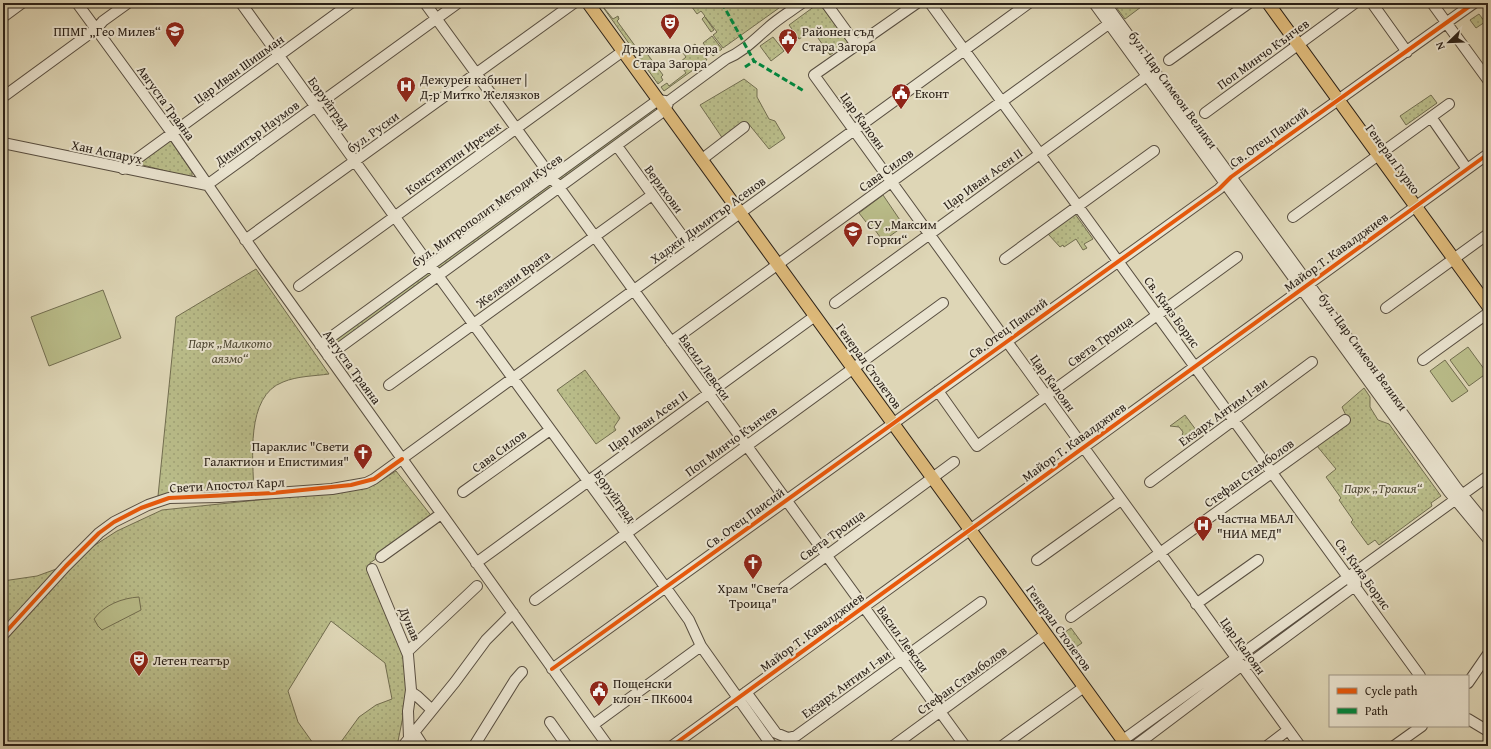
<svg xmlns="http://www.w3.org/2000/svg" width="1491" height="749" font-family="'Gentium Book Plus',serif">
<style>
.green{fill:url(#green-dots);stroke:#726e50}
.pitch{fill:#b9bc89;stroke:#726e50}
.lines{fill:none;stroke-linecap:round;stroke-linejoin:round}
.minor-casing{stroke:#584e40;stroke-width:12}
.major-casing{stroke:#2b2118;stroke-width:14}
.minor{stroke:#eae4d0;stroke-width:10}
.major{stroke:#dfbb7b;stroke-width:12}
.quiet{stroke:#00873e;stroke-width:3;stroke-dasharray:6 3;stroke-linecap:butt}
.cycleway-casing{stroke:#eae4d0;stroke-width:6}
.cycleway{stroke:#e8590c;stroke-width:4}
.labels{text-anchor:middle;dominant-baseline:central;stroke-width:4;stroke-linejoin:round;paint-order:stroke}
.poi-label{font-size:13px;fill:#2b2118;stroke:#eae4d0;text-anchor:start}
.street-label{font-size:13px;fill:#2b2118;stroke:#eae4d0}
.park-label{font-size:13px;font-style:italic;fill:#4e4834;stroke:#eae4d0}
</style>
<defs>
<pattern id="green-dots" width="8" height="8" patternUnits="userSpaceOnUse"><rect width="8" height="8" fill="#b9bc89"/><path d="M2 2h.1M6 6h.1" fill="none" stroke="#9fa176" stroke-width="1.8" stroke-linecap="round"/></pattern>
</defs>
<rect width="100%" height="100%" fill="#ded6b6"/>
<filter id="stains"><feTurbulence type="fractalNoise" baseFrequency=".005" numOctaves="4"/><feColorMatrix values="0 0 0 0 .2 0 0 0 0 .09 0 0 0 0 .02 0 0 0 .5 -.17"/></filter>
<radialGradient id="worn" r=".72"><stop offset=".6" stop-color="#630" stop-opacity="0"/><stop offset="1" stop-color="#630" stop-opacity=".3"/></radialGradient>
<path class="green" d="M600 3 613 19 618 16 619 19 617 21 641 54 645 51 663 75 661 77 663 80 658 84Z
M689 3H786L723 48 713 35 717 32 705 17 714 30 711 32 702 19 705 16 701 11 697 14Z
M819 3 848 42 830 55 813 31 799 39 789 25Z
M1113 3H1138L1141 7 1125 19Z
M1479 14 1485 22 1476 28 1470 20Z
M712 36 722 49 713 56 703 43Z
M773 37 784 51 771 61 760 46Z
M695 44 707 60 664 91 661 87 667 83 669 86 686 73 679 63 686 57 683 53Z
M744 79 757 89V97L769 119 775 121 785 138 769 149 747 122 723 139 700 105Z
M1431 95 1437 103 1406 125 1400 116Z
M658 100 665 110 328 356 320 345Z
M169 141 172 142 192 172V178L139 164Z
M1075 214 1093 239 1084 244 1087 248 1083 250 1076 239 1064 247 1063 245 1060 247 1048 234Z
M256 269 329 374C315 376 297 376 283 382 245 396 253 460 254 493L158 496 176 317Z
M585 370 620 418 614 427 616 430 596 444 557 390Z
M1364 388 1370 397V407L1378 420 1389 424 1441 496 1431 503 1432 506 1379 545 1375 540 1368 545 1351 522 1353 520 1339 500 1341 498 1326 477 1336 469 1317 446 1349 422 1342 407Z
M1185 415 1199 434 1187 443 1181 440 1183 432 1179 427 1170 426Z
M396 471 433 518 370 563 404 653 407 697 397 746H338L359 717 376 705 392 699 385 663 331 621 288 691 298 722 315 746H3V581L37 576 59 568 117 531 162 510 335 492 368 487 377 483Z
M1071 628 1082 643 1073 649 1062 634Z"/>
<path class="pitch" d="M883 195 904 226 883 241 872 226 870 227 859 213Z
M103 290 121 338 49 366 31 317Z
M1468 347 1487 373 1469 386 1450 360Z
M1445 360 1468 391 1452 402 1430 371Z
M139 597 141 610 102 630 98 626 94 619C104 605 122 598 139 597Z"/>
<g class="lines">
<g class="minor-casing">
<path id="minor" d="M77 3 172 133 261 262 608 746
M241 3 423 256
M425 3 965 746
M826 3 857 46
M917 3 814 75 1300 746
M930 3 1420 676
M1094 3 1449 492 1488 539
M1105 3 1456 487 1488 526
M1372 3 1407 52
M1432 3 1488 80
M3 17 22 3
M1169 60 1249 3
M3 97 96 29 103 21 128 3
M1205 113 1355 3
M1431 117 1467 169
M3 143 207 185
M617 146 691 248
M701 160 744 127
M123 169 351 3
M207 185 458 3
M1293 217 1449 104
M245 240 574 3
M1005 259 1154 151
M431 266 666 588 689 620 701 646 772 746
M299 286 623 51
M835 303 1147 76
M1386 308 1488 234
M671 342 1114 20
M320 345 658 100 665 101
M328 356 665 110 669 101 726 59C743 52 755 39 769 27 779 18 791 11 802 3
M1423 360 1488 313
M389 385 652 195
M938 391 977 446 1237 257
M1150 482 1312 362
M463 492 550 430
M381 557 441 514
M1037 560 1121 500
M476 563 815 316
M372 569 408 655 411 690 408 711 409 738
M784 587 954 462
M535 600 943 303
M1196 604 1258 560
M1071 617 1345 420
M3 635 66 566 99 533 114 522 148 505 169 498 219 497 332 489 366 483 374 479 1029 3
M407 652 477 586
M552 669 1219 189 1231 177 1271 148 1474 3
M1468 683 1488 654
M411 692 417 696 432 710
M746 692 776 733 788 738 796 736 981 602
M1468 719 1488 731
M550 722 567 746
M593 725 701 646
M414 732 423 746
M403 746 455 682 486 640 513 613
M474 746 515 680 522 672
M672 746 1488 154
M893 746 1046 634
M1002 746 1084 687
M1120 746 1123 740 1488 476
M1135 746 1241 666 1245 667 1356 585 1355 579
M1267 746 1288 730
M1394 746 1422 726"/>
</g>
<g class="major-casing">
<path id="major" d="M588 3 1127 746
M1268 3 1488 306"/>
</g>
<use href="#minor" class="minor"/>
<use href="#major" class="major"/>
<path class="quiet" d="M722 3 754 61 804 91
M706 7 714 3
M745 67 754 61"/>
<g class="cycleway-casing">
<path id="cycleway" d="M3 635 66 566 99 533 114 522 141 508 169 498 273 493 351 485 374 479 402 459
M552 669 1219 189 1231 177 1271 148 1474 3
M672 746 1488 154"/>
</g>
<use href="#cycleway" class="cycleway"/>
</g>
<defs>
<g id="theatre-pin" transform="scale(1)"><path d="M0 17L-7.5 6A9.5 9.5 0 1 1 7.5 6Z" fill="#8f2418" stroke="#eae4d0"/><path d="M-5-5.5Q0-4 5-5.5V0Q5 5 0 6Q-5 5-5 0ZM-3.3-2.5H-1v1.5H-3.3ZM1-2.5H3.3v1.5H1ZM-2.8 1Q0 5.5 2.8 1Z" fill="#fff"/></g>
<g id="school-pin" transform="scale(1)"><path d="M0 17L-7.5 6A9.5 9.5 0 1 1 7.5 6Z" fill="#8f2418" stroke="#eae4d0"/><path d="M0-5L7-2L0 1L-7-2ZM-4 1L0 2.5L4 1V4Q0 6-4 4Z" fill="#fff"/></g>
<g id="civic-pin" transform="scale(1)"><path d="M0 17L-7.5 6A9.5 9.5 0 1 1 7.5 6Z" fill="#8f2418" stroke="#eae4d0"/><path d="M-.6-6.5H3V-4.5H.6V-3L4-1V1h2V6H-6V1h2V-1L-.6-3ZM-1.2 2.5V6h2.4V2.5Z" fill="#fff"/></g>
<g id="hospital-pin" transform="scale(1)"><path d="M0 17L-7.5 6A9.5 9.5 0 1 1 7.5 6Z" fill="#8f2418" stroke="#eae4d0"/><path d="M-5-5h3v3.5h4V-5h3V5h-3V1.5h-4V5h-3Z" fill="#fff"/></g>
<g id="church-pin" transform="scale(1)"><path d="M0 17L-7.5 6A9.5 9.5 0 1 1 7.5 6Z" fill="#8f2418" stroke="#eae4d0"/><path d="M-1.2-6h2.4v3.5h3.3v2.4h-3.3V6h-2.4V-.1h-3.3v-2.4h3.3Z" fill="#fff"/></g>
</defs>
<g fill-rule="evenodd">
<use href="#theatre-pin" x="670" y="23"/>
<use href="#school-pin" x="175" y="31"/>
<use href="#civic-pin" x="788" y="38"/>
<use href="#hospital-pin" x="406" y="86"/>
<use href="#civic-pin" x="901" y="93"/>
<use href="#school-pin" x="853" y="231"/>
<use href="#church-pin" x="363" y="453"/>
<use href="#hospital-pin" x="1203" y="525"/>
<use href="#church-pin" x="753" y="563"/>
<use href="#theatre-pin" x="139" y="660"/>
<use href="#civic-pin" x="599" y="690"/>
</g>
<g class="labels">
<g class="poi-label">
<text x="161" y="31" text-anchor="end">ППМГ „Гео Милев“</text>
<text x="802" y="31">Районен съд<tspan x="802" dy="15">Стара Загора</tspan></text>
<text x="670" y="48" text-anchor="middle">Държавна Опера<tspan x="670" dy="15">Стара Загора</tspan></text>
<text x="420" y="79">Дежурен кабинет |<tspan x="420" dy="15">Д-р Митко Желязков</tspan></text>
<text x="915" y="93">Еконт</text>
<text x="867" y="224">СУ „Максим<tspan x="867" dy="15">Горки“</tspan></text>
<text x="349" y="446" text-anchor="end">Параклис "Свети<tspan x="349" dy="15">Галактион и Епистимия"</tspan></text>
<text x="1217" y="518">Частна МБАЛ<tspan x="1217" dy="15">"НИА МЕД"</tspan></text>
<text x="753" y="588" text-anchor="middle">Храм "Света<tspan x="753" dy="15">Троица"</tspan></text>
<text x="153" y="660">Летен театър</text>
<text x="613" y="683">Пощенски<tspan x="613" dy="15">клон - ПК6004</tspan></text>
</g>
<g class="street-label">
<text transform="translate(1263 54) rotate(-36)">Поп Минчо Кънчев</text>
<text transform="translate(239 69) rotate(-36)">Цар Иван Шишман</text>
<text transform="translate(1173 90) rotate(54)">бул. Цар Симеон Велики</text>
<text transform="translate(166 103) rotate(54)">Августа Траяна</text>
<text transform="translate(329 103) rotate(54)">Боруйград</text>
<text transform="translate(863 121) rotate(54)">Цар Калоян</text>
<text transform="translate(373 132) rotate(-36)">бул. Руски</text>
<text transform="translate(257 133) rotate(-36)">Димитър Наумов</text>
<text transform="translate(1269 137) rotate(-36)">Св. Отец Паисий</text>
<text transform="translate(107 152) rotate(12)">Хан Аспарух</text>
<text transform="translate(453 158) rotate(-36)">Константин Иречек</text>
<text transform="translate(1393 159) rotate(54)">Генерал Гурко</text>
<text transform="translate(886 170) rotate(-36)">Сава Силов</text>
<text transform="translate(983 179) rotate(-36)">Цар Иван Асен II</text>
<text transform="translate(664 189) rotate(54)">Верихови</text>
<text transform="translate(487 210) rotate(-36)">бул. Митрополит Методи Кусев</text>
<text transform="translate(708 220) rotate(-36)">Хаджи Димитър Асенов</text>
<text transform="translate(1336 252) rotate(-36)">Майор Т. Кавалджиев</text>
<text transform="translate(513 279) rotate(-36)">Железни Врата</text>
<text transform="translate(1172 312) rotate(54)">Св. Княз Борис</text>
<text transform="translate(1008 328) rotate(-36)">Св. Отец Паисий</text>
<text transform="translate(1100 341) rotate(-36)">Света Троица</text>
<text transform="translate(1363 352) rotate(54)">бул. Цар Симеон Велики</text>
<text transform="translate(869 366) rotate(54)">Генерал Столетов</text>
<text transform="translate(352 367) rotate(54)">Августа Траяна</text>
<text transform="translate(705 367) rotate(54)">Васил Левски</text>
<text transform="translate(1053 383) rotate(54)">Цар Калоян</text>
<text transform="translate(1223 412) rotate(-36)">Екзарх Антим I-ви</text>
<text transform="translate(648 421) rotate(-36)">Цар Иван Асен II</text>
<text transform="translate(731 441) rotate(-36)">Поп Минчо Кънчев</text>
<text transform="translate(1074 442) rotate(-36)">Майор Т. Кавалджиев</text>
<text transform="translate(499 451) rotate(-36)">Сава Силов</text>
<text transform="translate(1249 473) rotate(-36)">Стефан Стамболов</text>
<text transform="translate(227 485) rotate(-3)">Свети Апостол Карл</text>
<text transform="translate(615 496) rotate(54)">Боруйград</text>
<text transform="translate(745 518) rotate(-36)">Св. Отец Паисий</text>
<text transform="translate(832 535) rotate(-36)">Света Троица</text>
<text transform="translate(1363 574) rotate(54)">Св. Княз Борис</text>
<text transform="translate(410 624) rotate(67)">Дунав</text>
<text transform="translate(1059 628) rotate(54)">Генерал Столетов</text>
<text transform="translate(812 632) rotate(-36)">Майор Т. Кавалджиев</text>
<text transform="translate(903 639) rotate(54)">Васил Левски</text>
<text transform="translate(1243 646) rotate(54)">Цар Калоян</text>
<text transform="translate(962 680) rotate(-36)">Стефан Стамболов</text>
<text transform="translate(846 684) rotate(-36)">Екзарх Антим I-ви</text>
</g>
<g class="park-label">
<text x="230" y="343">Парк „Малкото<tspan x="230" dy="15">аязмо“</tspan></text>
<text x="1383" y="488">Парк „Тракия“</text>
</g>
</g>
<rect width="1491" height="749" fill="none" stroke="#ded6b6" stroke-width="16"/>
<rect x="4" y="4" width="1483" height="741" fill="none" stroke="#2b2118" stroke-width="2"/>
<rect x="8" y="8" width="1475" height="733" fill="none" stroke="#2b2118"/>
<rect x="1329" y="675" width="140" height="52" fill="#eae4d0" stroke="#9e9686"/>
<rect x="1337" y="688" width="20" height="6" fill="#e8590c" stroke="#9e9686"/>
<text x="1365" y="695" font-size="12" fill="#2b2118">Cycle path</text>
<rect x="1337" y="708" width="20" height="6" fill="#00873e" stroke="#9e9686"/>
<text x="1365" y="715" font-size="12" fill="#2b2118">Path</text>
<g transform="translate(1449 42) rotate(247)" stroke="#eae4d0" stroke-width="3" paint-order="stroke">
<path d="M0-3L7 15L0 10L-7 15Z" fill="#2b2118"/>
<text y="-6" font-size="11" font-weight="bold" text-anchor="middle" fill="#2b2118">N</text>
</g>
<rect width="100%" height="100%" filter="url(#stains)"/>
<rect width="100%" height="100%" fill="url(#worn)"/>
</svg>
